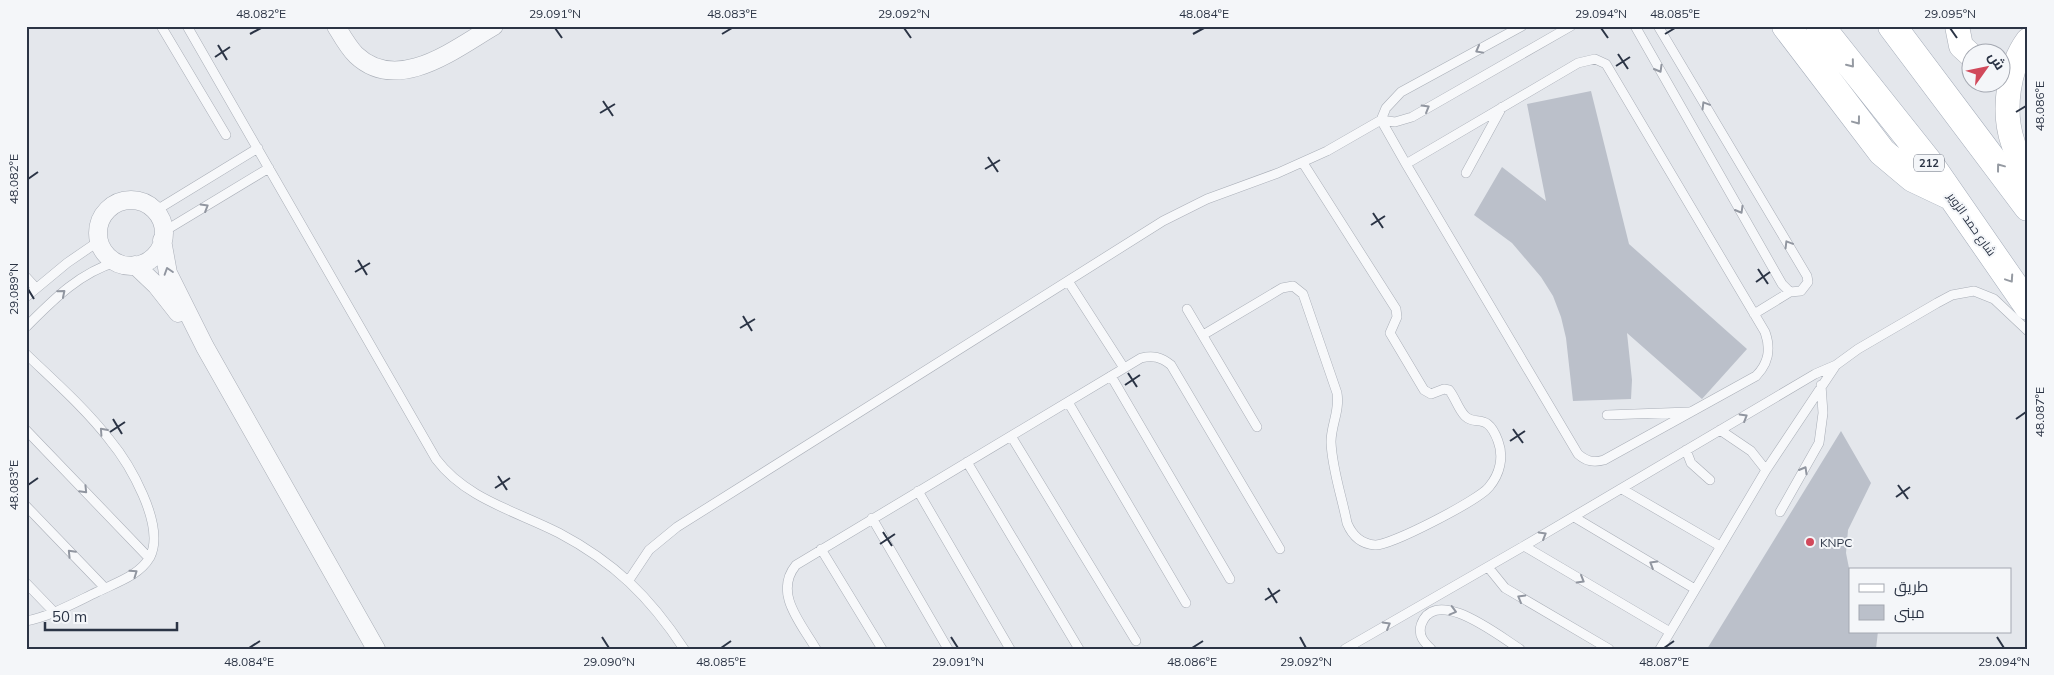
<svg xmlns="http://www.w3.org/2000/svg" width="2054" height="675" font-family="Mulish,Cairo,sans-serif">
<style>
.building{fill:#bbc0ca}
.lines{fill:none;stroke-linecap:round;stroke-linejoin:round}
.lane-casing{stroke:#a9aeb7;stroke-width:10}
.street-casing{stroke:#a9aeb7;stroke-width:19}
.secondary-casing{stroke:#a9aeb7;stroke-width:25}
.primary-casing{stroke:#a3abb8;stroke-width:29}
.lane{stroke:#f7f8fa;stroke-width:9}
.street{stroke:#f7f8fa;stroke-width:18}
.secondary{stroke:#fff;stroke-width:24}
.primary{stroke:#fff;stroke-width:28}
.oneway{stroke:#9196a0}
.oneway2{stroke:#959aa2}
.ticks{fill:none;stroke:#2b3445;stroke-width:2}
.poi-dot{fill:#d1495b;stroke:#f4f6f9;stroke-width:2}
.labels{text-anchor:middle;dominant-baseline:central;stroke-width:4;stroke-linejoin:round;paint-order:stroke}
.shield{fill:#f4f6f9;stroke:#676e7b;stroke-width:1}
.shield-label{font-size:11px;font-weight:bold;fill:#2b3445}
.street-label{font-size:12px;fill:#2b3445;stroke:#f4f6f9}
.poi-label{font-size:12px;fill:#2b3445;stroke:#f4f6f9;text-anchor:start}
.neatline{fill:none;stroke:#2b3445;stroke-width:2}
.ticks-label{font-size:12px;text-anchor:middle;fill:#2b3445}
</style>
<rect width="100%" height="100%" fill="#e4e7ec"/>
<path class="building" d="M1591 91 1629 244 1747 349 1702 399 1627 333 1632 380 1631 399 1573 401 1566 338 1561 317 1553 296 1541 277 1512 243 1474 215 1502 167 1546 201 1527 104Z
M1841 431 1871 483 1848 530 1846 553 1850 573V631H1878L1876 649H1707Z"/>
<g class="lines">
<g class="lane-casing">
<path id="lane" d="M161 26 226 135
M187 26 436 459C466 499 516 511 559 533 614 562 650 597 684 649
M1635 26 1782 284 1790 292 1801 291 1808 282 1807 276 1658 26
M1381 120 1406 164 1578 454C1586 461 1593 463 1604 460L1756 376C1769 363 1771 349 1765 332L1606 64 1595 59 1578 63 1406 164
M1381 120 1395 122 1412 117 1571 26
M1466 173 1502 107
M155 211 258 148
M163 232 269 168
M26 277 36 288
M1068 281 1124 368
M26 297 67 263 99 241
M1187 309 1257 427
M1754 314 1790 292
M26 327C53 300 79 273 116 262
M1203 335 1282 288 1293 286 1303 294 1337 393C1340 411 1331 425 1331 442 1332 469 1342 497 1347 523 1352 535 1361 544 1375 545 1390 546 1479 500 1489 487 1500 474 1504 457 1498 441 1487 411 1476 427 1465 416 1458 409 1455 397 1449 390L1444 389 1431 394 1424 390 1390 333 1397 317 1396 309 1303 163
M26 354C54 381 85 408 109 439 129 463 166 525 150 557 139 576 115 583 97 592 74 603 51 616 26 621
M1111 376 1230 579
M1068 402 1186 603
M1607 415 1689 412
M26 430 149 558
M1720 430 1751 451 1766 470
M1011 436 1136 641
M1686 450 1691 463 1710 480
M967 462 1079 649
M1622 489 1720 546
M918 491 1010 649
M26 506 105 588
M1780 512 1819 443 1823 413 1821 385
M1574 517 1695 589
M872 518 948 649
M1524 546 1670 632
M821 549 882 649
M1488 567 1505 588 1609 649
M629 580 649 550 677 527 1163 221 1207 199 1278 173 1327 151 1381 120 1386 108 1401 92 1522 26
M26 583 54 612
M816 649C801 623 773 593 796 565L1141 358C1153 355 1161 357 1171 365L1280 549
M1345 649 1524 546 1815 374 1836 365
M1431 649C1424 642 1418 636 1421 625 1435 584 1500 637 1520 649
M1660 649 1766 470 1836 365 1858 349 1937 303 1952 295 1974 291 1994 299 2028 331"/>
</g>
<g class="street-casing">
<path id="street" d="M336 26C342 36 348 47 356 55 398 95 456 48 494 26
M98 233a33 33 0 1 1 66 0a33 33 0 1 1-66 0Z
M162 240 168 273 205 347 376 649
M135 265 156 285 178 313"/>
</g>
<g class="secondary-casing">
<path id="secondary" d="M1957 26 1961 46 1972 56
M2028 40C2008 67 2002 111 2013 143 2017 156 2023 167 2028 179"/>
</g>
<g class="primary-casing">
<path id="primary" d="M1786 26 1882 152 1913 178 1951 196
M1820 26 1929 163 2028 306
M1892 26 2028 207"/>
</g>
<use href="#lane" class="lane"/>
<use href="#street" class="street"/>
<use href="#secondary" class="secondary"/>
<use href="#primary" class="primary"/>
</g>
<defs><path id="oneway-chevron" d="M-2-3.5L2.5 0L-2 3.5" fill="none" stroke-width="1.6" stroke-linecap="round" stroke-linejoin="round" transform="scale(1.25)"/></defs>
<g class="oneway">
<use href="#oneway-chevron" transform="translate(1479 50) rotate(151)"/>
<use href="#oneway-chevron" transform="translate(1659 69) rotate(60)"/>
<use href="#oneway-chevron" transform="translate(1705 105) rotate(-121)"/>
<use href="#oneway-chevron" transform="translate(1426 108) rotate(-30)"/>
<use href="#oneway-chevron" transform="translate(205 207) rotate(-31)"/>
<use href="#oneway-chevron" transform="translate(1740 210) rotate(60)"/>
<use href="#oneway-chevron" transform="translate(1788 244) rotate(-121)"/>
<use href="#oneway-chevron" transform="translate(168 271) rotate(-108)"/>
<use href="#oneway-chevron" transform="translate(62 293) rotate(-40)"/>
<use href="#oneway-chevron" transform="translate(1744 417) rotate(-31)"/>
<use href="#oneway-chevron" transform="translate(103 431) rotate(-132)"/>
<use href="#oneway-chevron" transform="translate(1804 470) rotate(-60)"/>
<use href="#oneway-chevron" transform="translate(84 490) rotate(46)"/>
<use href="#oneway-chevron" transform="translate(1543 535) rotate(-30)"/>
<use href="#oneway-chevron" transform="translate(71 553) rotate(-134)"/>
<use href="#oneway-chevron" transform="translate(1653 564) rotate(-149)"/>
<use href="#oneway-chevron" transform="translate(134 573) rotate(-35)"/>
<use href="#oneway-chevron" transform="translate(1581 580) rotate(30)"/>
<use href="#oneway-chevron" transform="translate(1521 598) rotate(-150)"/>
<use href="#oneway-chevron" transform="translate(1453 611) rotate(15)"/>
<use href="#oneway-chevron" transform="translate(1387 625) rotate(-30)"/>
</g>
<g class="oneway2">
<use href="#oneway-chevron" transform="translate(1851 64) rotate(51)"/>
<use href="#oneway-chevron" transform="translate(1857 121) rotate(53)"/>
<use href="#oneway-chevron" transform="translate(2000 167) rotate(-127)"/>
<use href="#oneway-chevron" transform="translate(2010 279) rotate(56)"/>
</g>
<path class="ticks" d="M555 28 562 38M904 28 911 38M1601 28 1608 38M1950 28 1957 38M250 34 261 28M722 34 732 28M1193 34 1204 28M1665 34 1675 28M218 45 227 60M1618 54 1628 69M215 57 230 47M1616 66 1630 57M603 101 613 116M2016 112 2026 106M600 113 615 104M988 157 998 172M985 169 1000 160M28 179 38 172M1373 213 1383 228M1371 225 1385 216M358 260 367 275M1758 269 1768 284M355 272 370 263M1756 282 1770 272M28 289 34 299M743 316 752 331M740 328 755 319M1128 373 1137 387M1125 385 1140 375M113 419 122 434M2016 419 2026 412M1513 429 1523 443M110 432 125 422M1510 441 1525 431M498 476 507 490M28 485 38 478M1898 485 1908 499M495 488 510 478M1896 497 1910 487M883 532 892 546M880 544 895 534M1268 588 1277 603M1265 600 1280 590M602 637 609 648M951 637 958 648M1300 637 1306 648M1997 637 2004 648M249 648 260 641M721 648 731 641M1192 648 1203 641M1664 648 1674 641"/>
<circle class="poi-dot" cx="1810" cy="542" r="5"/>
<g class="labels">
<rect class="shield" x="1914" y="154.5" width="30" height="17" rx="4"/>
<g class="shield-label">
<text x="1929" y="163">212</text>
</g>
<g class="street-label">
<text transform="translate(1972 224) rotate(55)">شارع حمد الزوير</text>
</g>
<g class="poi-label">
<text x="1820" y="542">KNPC</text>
</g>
</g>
<rect width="2054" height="675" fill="none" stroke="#f4f6f9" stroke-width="55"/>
<rect x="1849" y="568" width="162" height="65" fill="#f4f6f9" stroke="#a4a8b1"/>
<rect x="1859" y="584" width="25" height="8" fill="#ffffff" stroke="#a4a8b1"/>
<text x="1894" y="592" font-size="15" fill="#2b3445">طريق</text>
<rect x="1859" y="605" width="25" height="15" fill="#bbc0ca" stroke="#a4a8b1"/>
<text x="1894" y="618" font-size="15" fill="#2b3445">مبنى</text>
<g transform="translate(1986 68) rotate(57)"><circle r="24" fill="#f4f6f9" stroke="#a4a8b1"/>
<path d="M0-4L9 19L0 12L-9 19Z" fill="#d1495b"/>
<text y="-8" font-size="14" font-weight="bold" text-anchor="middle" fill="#2b3445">ش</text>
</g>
<path d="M45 622v8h132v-8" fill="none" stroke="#2b3445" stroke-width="2.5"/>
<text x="52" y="622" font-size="15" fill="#2b3445" stroke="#f4f6f9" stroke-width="4" paint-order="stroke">50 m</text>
<rect x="28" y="28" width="1998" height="620" class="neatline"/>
<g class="ticks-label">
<text x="261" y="18">48.082°E</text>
<text x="555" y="18">29.091°N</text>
<text x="732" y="18">48.083°E</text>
<text x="904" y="18">29.092°N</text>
<text x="1204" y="18">48.084°E</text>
<text x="1601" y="18">29.094°N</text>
<text x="1675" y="18">48.085°E</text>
<text x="1950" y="18">29.095°N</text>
<text transform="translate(2040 106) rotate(-90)" y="4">48.086°E</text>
<text transform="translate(14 179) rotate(-90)" y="4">48.082°E</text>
<text transform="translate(14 289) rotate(-90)" y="4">29.089°N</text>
<text transform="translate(2040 412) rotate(-90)" y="4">48.087°E</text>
<text transform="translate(14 485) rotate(-90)" y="4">48.083°E</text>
<text x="249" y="666">48.084°E</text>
<text x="609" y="666">29.090°N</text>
<text x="721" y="666">48.085°E</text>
<text x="958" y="666">29.091°N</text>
<text x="1192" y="666">48.086°E</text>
<text x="1306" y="666">29.092°N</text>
<text x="1664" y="666">48.087°E</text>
<text x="2004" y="666">29.094°N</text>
</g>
</svg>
